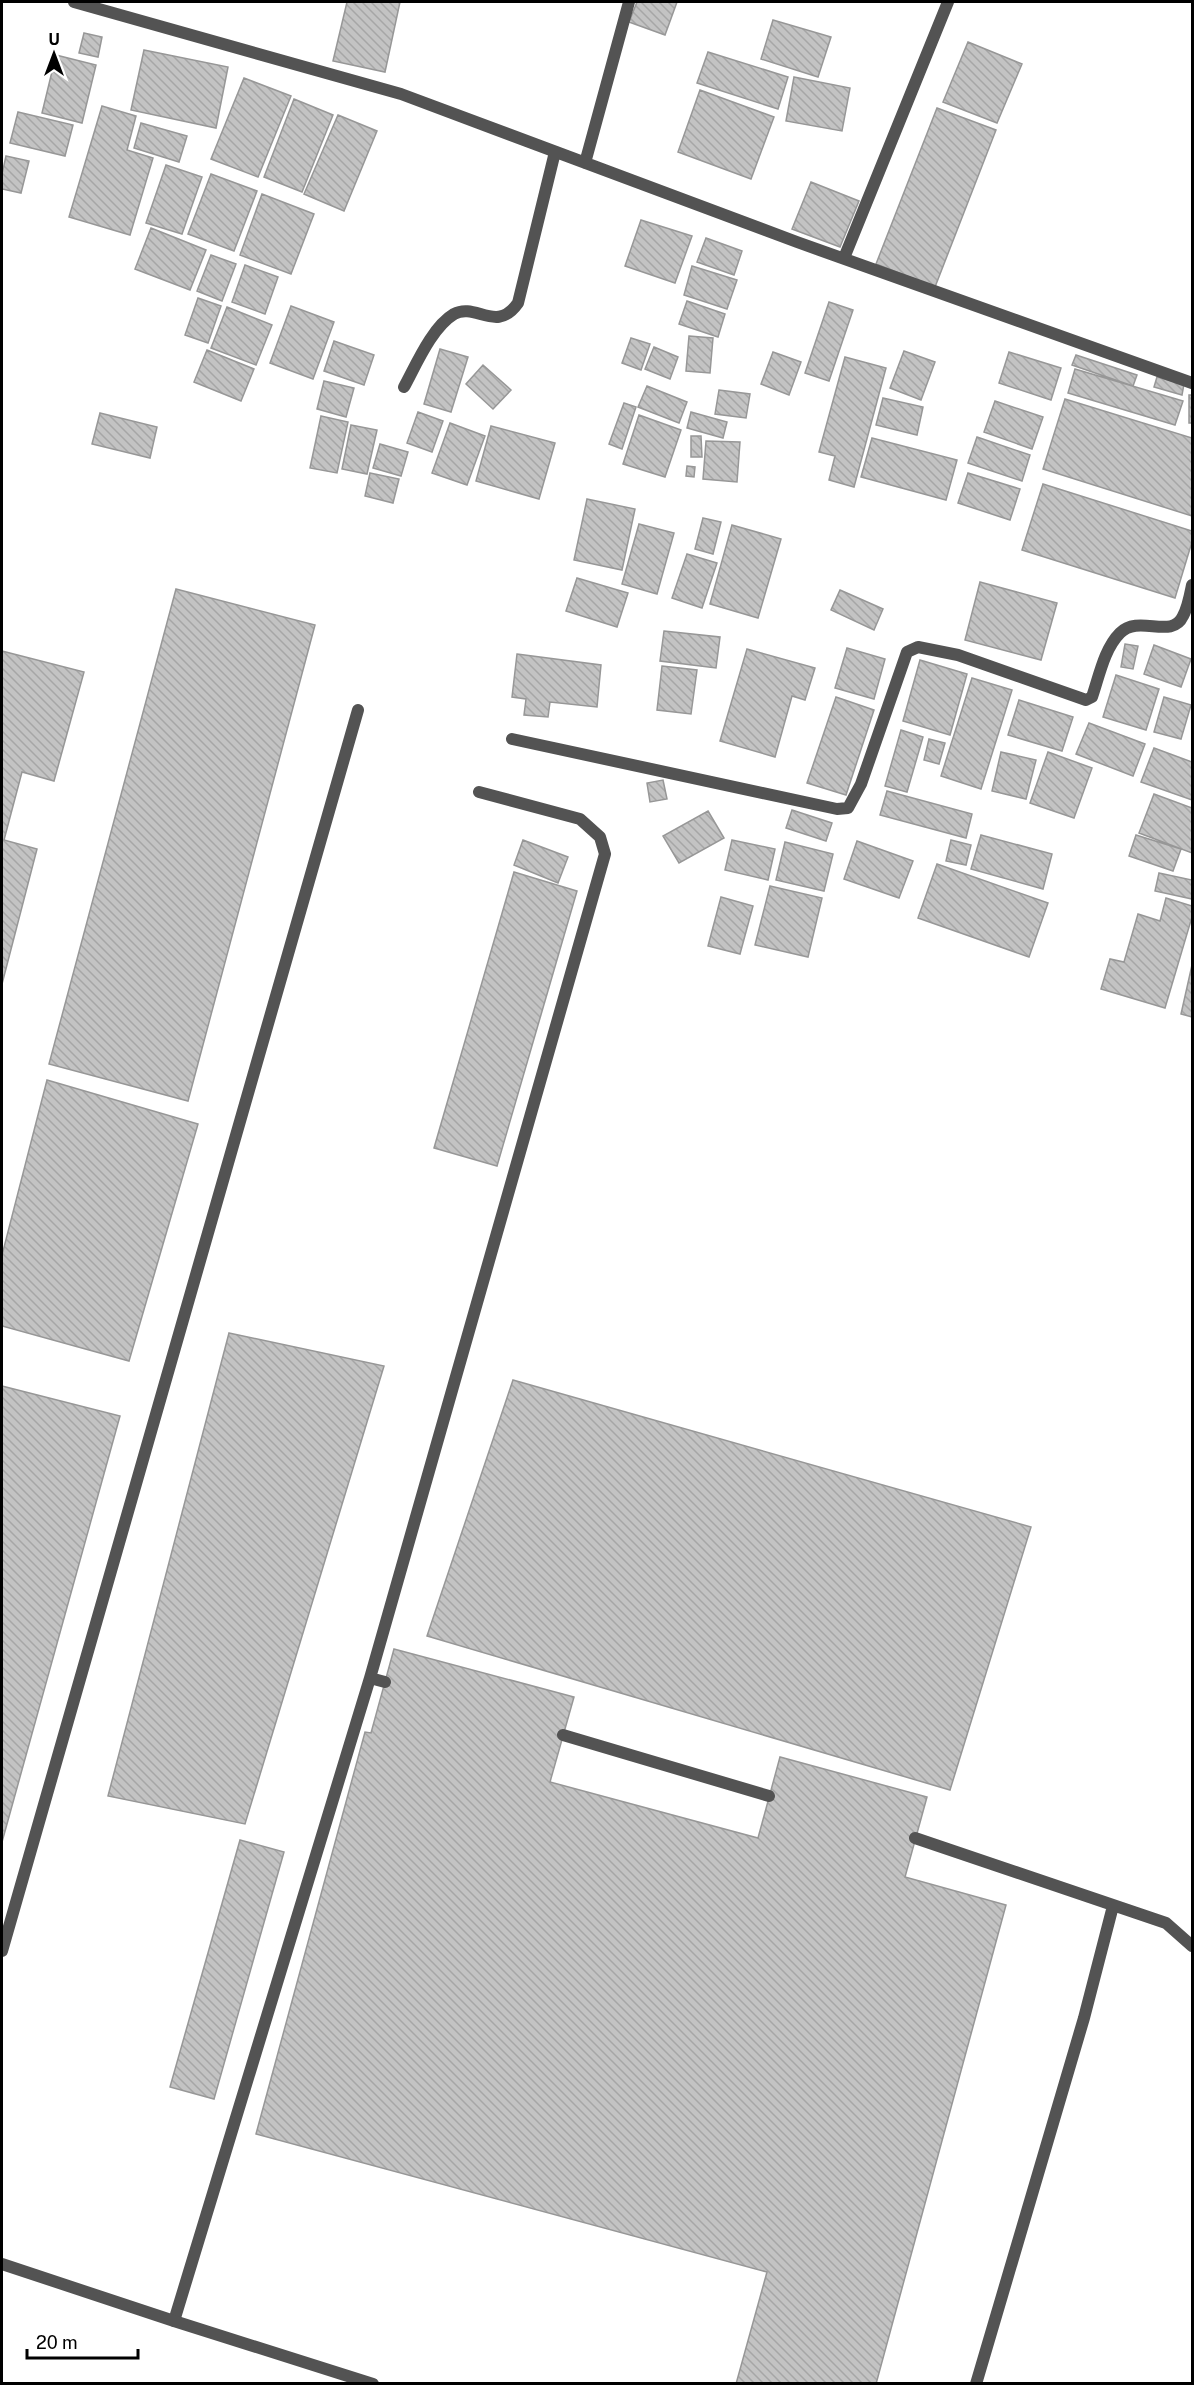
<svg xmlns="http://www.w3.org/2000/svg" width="1194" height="2385" font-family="'Public Sans',sans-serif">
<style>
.building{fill:url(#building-back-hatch);stroke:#979797;stroke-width:1.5}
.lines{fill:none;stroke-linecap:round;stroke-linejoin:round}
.service{stroke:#535353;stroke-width:12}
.minor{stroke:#535353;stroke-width:12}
</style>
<defs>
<pattern id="building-back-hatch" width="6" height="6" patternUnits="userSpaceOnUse" patternTransform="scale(1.5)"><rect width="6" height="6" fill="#c3c3c3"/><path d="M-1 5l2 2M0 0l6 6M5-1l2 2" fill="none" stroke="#a6a6a6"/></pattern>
</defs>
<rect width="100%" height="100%" fill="#fff"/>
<path class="building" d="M347 2H400L385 72 333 61Z
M637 2H677L665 35 629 22Z
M773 20 831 37 818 77 761 59Z
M84 33 102 37 98 57 79 53Z
M968 42 1022 64 997 123 943 102Z
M144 50 228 67 216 128 131 110Z
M708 52 788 77 778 109 697 83Z
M56 55 96 65 82 123 42 113Z
M794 77 850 88 842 131 786 121Z
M244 78 291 96 258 177 211 159Z
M700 90 774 117 751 179 678 152Z
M294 99 333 115 302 192 264 177Z
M102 106 136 116 127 150 153 158 130 235 69 217Z
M937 108 996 130 935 287 876 264Z
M18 112 73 125 65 156 10 143Z
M338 115 377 131 344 211 304 194Z
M141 123 187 136 179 162 134 148Z
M6 156 29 161 21 193 2 189V174Z
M166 165 202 177 182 234 146 223Z
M211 174 257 191 234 251 188 234Z
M811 182 859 201 840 247 792 229Z
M262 194 314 214 291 274 240 255Z
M641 220 692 236 675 283 625 266Z
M151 228 206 250 190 290 135 269Z
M706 238 742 251 734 275 697 262Z
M211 255 236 264 222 301 197 291Z
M245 265 278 277 265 314 232 302Z
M692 266 737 280 727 309 684 295Z
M198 298 221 306 208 343 185 335Z
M687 301 725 314 718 337 679 324Z
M829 302 853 310 829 381 805 373Z
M291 306 334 322 313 379 270 363Z
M227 307 272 325 256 365 211 348Z
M689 336 713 338 710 373 686 371Z
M631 338 650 344 641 370 622 363Z
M334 341 374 355 364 385 324 371Z
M654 347 678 357 670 379 645 369Z
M440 349 468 357 451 412 424 404Z
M207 350 254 369 241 401 194 382Z
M904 351 935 362 921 400 890 388Z
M773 352 801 362 789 395 761 384Z
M1009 352 1061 368 1051 400 999 383Z
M1076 355 1137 375 1133 386 1072 365Z
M845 357 886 368 854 487 829 480 835 456 819 452Z
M483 365 511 390 493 409 466 384Z
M1075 369 1183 401 1175 425 1068 393Z
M1157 377 1184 384 1182 395 1154 387Z
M324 381 354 388 346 417 317 409Z
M647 386 687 402 679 423 638 407Z
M719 390 750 394 746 418 715 414Z
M1189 395H1192V423H1189Z
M883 398 923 407 917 435 876 425Z
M1065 399 1192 438V516L1043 469Z
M995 401 1043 417 1032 449 984 432Z
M624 403 636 407 622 449 609 444Z
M418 412 443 421 432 452 407 443Z
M691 412 727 422 723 438 687 428Z
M100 413 157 427 150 458 92 444Z
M639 415 681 430 665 477 623 464Z
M321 416 348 422 337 473 310 468Z
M450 423 485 436 467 485 432 473Z
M351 425 377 430 367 474 342 469Z
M491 426 555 443 539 499 476 481Z
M691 436H701L702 457H691Z
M977 437 1030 455 1022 481 968 463Z
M872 438 957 460 946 500 861 477Z
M706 441 740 442 737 482 703 479Z
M380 444 408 452 401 476 373 468Z
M687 466 695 467 694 477 686 476Z
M370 473 399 479 393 503 365 496Z
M968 473 1020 489 1010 520 958 503Z
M1043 484 1192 531V542L1175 598 1022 550Z
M587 499 635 509 622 570 574 560Z
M703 518 721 522 713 554 695 549Z
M639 524 674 533 657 594 622 584Z
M732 525 781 539 758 618 710 604Z
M687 554 717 563 702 608 672 598Z
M577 578 628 593 617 627 566 611Z
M980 582 1057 603 1041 660 965 640Z
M176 589 315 625 188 1101 49 1064Z
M840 590 883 609 874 630 831 610Z
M664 631 720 637 716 668 660 661Z
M1125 644 1138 646 1133 669 1121 667Z
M1154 645 1191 659 1181 687 1144 674Z
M847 648 885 659 874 699 835 688Z
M747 649 815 668 805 700 792 696 775 757 720 741Z
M2 651 84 672 54 781 22 772 4 840 37 849 2 984Z
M517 654 601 665 597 707 550 702 548 717 524 715 526 699 512 697Z
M920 660 967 674 950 735 903 721Z
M662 666 697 670 691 714 657 710Z
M1116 675 1159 689 1146 730 1103 717Z
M972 678 1012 690 981 789 941 776Z
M836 697 874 710 846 795 807 783Z
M1164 697 1191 705 1181 739 1154 732Z
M1019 700 1073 717 1062 751 1008 735Z
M1089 723 1145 744 1133 776 1076 754Z
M901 730 923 737 907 792 885 786Z
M929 739 945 743 939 764 924 760Z
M1154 748 1192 762V800L1141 782Z
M1001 752 1036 760 1026 799 992 791Z
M1048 752 1092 768 1074 818 1030 803Z
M663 780 667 799 650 802 647 783Z
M887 791 972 814 966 838 880 815Z
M1154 794 1192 808V853L1139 833Z
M792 810 832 823 826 841 786 828Z
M708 811 724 838 679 863 663 836Z
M981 835 1052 854 1043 889 971 869Z
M1136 835 1181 849 1173 871 1129 856Z
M523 840 568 857 558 883 514 865Z
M732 840 775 849 768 880 725 870Z
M951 840 971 845 966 865 946 861Z
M857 841 913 861 899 898 844 879Z
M785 842 833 854 824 891 776 880Z
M937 864 1048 903 1029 957 918 918Z
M514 872 577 891 497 1166 434 1148Z
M1159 873 1192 880V899L1155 891Z
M770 886 822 898 808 957 755 945Z
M721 897 753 906 740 954 708 946Z
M1166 898 1192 906V917L1165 1008 1101 989 1110 959 1124 962 1138 914 1160 921Z
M1192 965V1017L1181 1014Z
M47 1080 198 1124 129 1361 2 1326V1255Z
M229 1333 384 1366 245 1824 108 1796Z
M513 1380 1031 1527 950 1790 427 1636Z
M2 1386 120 1416 2 1842Z
M394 1649 574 1697 550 1782 758 1838 780 1757 927 1797 905 1877 1006 1905 876 2384H736L767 2272 256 2134 365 1732 371 1733Z
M240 1840 284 1852 214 2099 170 2087Z"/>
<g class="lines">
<path class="service" d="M370 1678 385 1682
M563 1735 769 1796
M915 1838 1166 1923 1192 1946
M2 1951 358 710
M174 2321 370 1678 605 854 600 837 580 819 479 792
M976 2384 1084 2018 1113 1906"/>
<path class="minor" d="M74 2 401 94 797 242 1192 383
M585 163 629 2
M844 258 948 2
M404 387C416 365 432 327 454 314 476 302 496 334 518 303L555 152
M512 739 837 809 848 808 861 784 907 652 918 647 958 655 1086 700 1092 697C1099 677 1104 649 1120 633 1139 614 1172 640 1183 616 1188 607 1190 595 1192 585
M2 2264 174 2321 373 2384"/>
</g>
<rect width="1194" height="2385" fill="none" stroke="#000000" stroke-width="6"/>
<g transform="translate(54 54)" stroke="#ffffff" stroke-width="4.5" paint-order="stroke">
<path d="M0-4.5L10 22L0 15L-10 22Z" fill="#000000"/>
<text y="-9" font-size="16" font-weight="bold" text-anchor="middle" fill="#000000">U</text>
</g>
<path d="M27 2349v9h111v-9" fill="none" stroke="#000000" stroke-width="3"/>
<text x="36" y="2349" font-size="18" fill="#000000" stroke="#ffffff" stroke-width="4.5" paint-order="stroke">20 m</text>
</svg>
